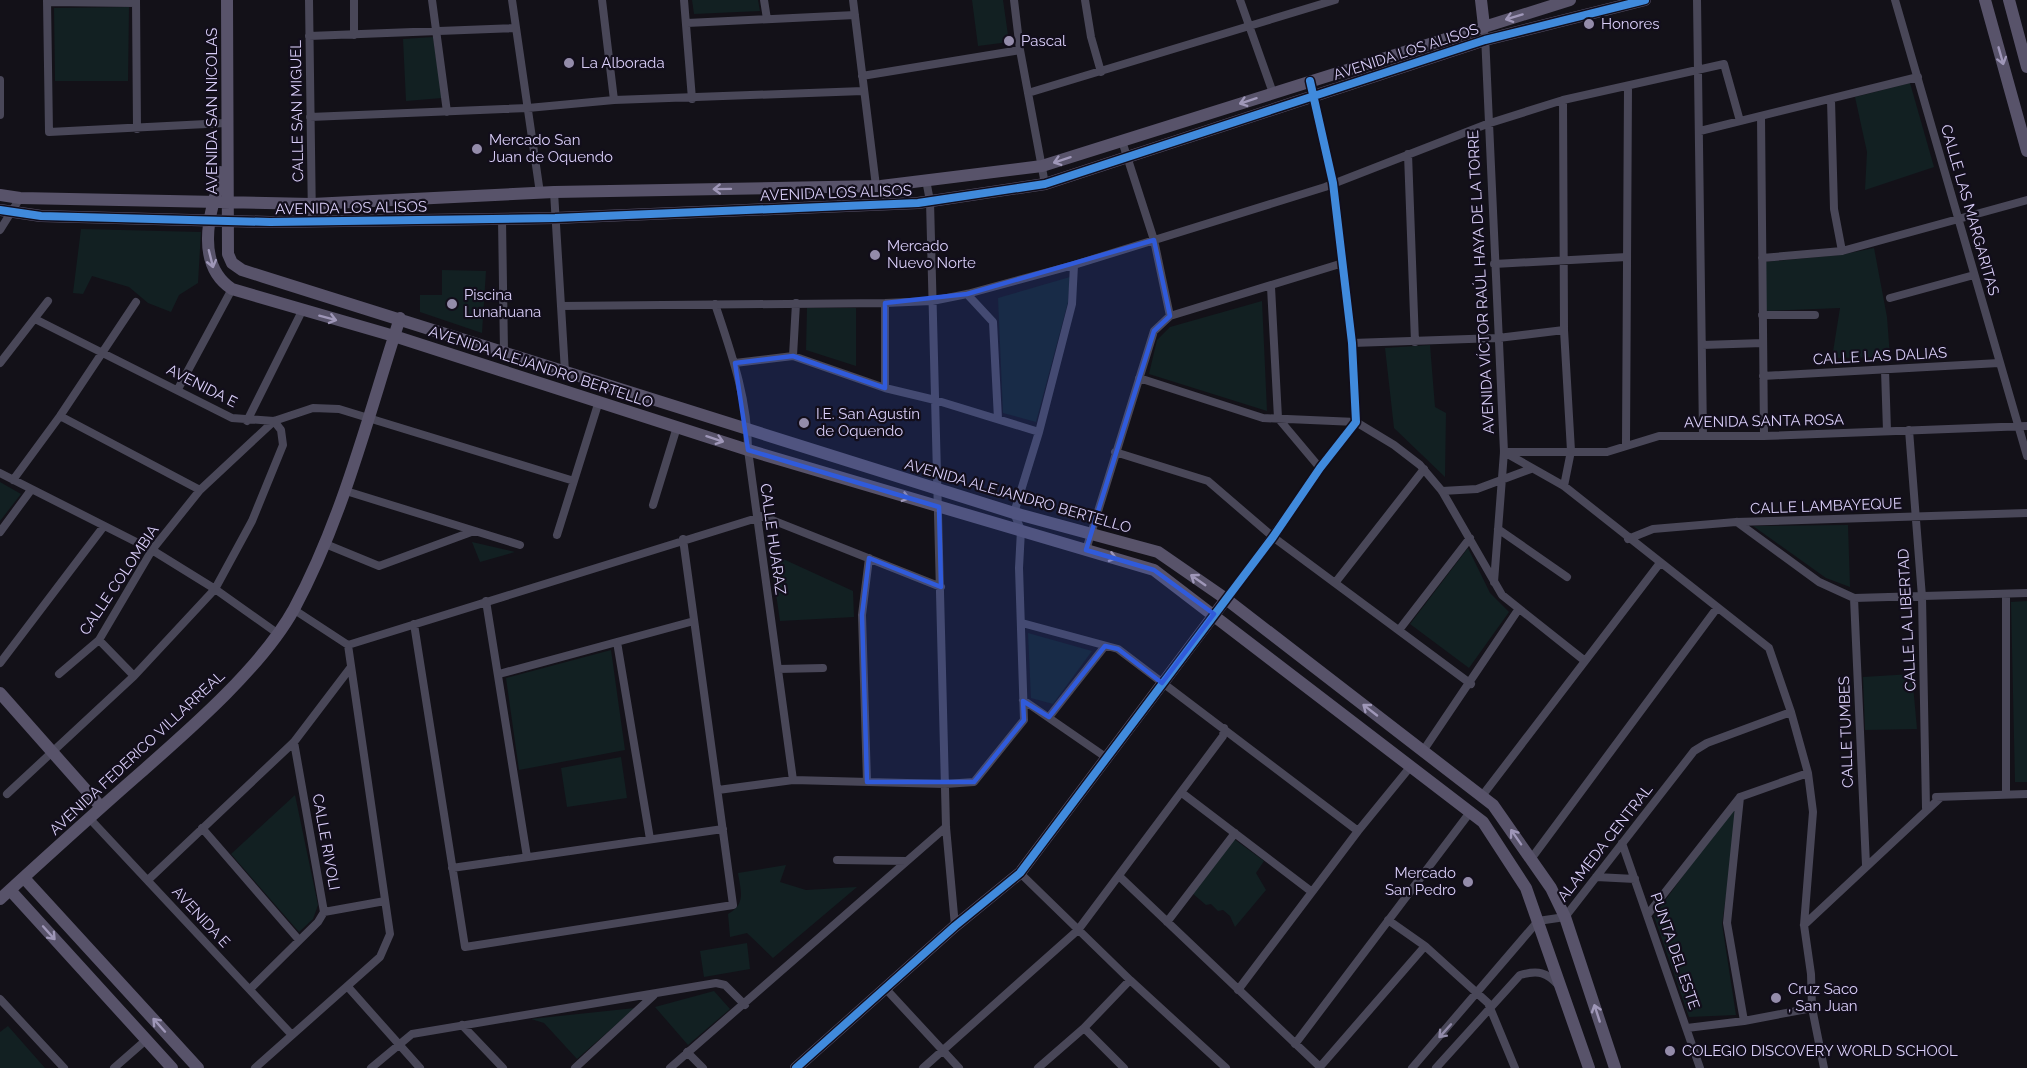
<svg xmlns="http://www.w3.org/2000/svg" width="2027" height="1068" font-family="Raleway,sans-serif">
<style>
.green{fill:#122022}
.lines{fill:none;stroke-linecap:round;stroke-linejoin:round}
.street{stroke:#494758;stroke-width:8}
.secondary{stroke:#58536a;stroke-width:12}
.cycleway-casing{stroke:#120e1b;stroke-width:11}
.cycleway{stroke:#408adc;stroke-width:8}
.oneway{stroke:#9f97b8}
.oneway2{stroke:#918aa8}
.marked{fill:#305bdb;fill-opacity:0.2;stroke:#305bdb;stroke-width:4.5;stroke-linejoin:round}
.poi-dot{fill:#948caa;stroke:#120e1b;stroke-width:2}
.labels{text-anchor:middle;dominant-baseline:central;stroke-width:4.5;stroke-linejoin:round;paint-order:stroke}
.poi-label{font-size:15px;fill:#d9cef8;stroke:#120e1b;text-anchor:start}
.street-label{font-size:15px;fill:#d9cef8;stroke:#120e1b}
</style>
<rect width="100%" height="100%" fill="#131118"/>
<path class="green" d="M692 0H758L760 11 694 14Z
M972 0H1003L1009 42 978 46Z
M129 7 128 81H55L54 8Z
M433 37 442 98 406 101 403 39Z
M1910 83 1934 167 1865 190 1867 152 1855 97Z
M81 229 201 232 198 283 179 295 171 312 148 303 129 287 92 276 83 294 73 293Z
M1874 248 1887 317 1890 357 1832 358 1840 308 1765 311 1764 262 1840 255Z
M442 270 486 271 482 333 420 312V295H442Z
M1070 277 1068 302 1036 422 1003 413 998 298Z
M1262 301 1267 411 1149 374 1157 340 1170 327Z
M807 308H856V366L806 350Z
M1430 345 1435 407 1446 413 1445 477 1394 428 1385 348Z
M0 482 21 494 0 521Z
M1848 525 1850 587 1826 578 1753 526Z
M472 542 515 552 480 562Z
M1468 548 1490 593 1509 612 1469 668 1410 624Z
M770 553 853 591 854 617 780 621Z
M2027 601V782H2015L2011 602Z
M1028 633 1092 651 1053 704 1031 698Z
M611 650 625 750 519 770 506 678Z
M1912 674 1917 729 1865 730 1863 677Z
M621 757 627 798 567 807 561 768Z
M295 795 318 905 313 919 299 932 231 854Z
M1740 797 1722 924 1736 1015 1689 1017 1654 916Z
M1234 839 1264 861 1256 873 1266 890 1235 927 1230 916 1223 910 1218 911 1211 904 1206 905 1192 893Z
M786 865 780 882 806 890 857 887 773 958 747 933 730 937 728 914C746 904 741 892 738 873Z
M747 943 750 969 704 977 700 951Z
M714 991 730 1009 688 1045 655 1007Z
M635 1008 577 1059 544 1023 531 1019Z
M8 1026 45 1068H0V1032Z"/>
<g class="lines">
<path class="street" d="M47 0 49 132 226 123
M136 0 137 129
M309 0 312 222
M432 0 447 112
M512 0 540 193
M602 0 614 100
M684 0 692 99
M764 0 767 19
M853 0 876 186
M1014 0 1020 50 1045 184
M1085 0 1091 37 1101 72
M1240 0 1273 93
M1697 0 1703 436
M1895 0 2027 456
M47 2 136 3
M687 23 855 15
M354 35V0
M1485 35 1504 452 1494 582
M309 36 516 28
M862 76 1020 50
M0 80V115
M1028 93 1335 0
M1563 100 1564 330 1571 451 1564 486
M1831 100 1834 209 1842 251
M1761 116 1764 436
M310 117 528 108 614 100 863 91
M1700 131 1918 77
M1408 154 1415 342
M926 180 930 201 946 827 955 926
M554 192 561 306
M502 219 504 352
M0 230 20 198
M1762 258 1842 251 2027 200
M1494 264 1627 257
M1271 287 1278 418 1320 468
M967 294 993 322 998 419
M1890 298 1974 275
M885 303V388
M715 304C731 352 748 399 748 450L793 780
M1762 315H1815
M1170 316 1343 263
M35 319 232 418 274 421 313 408 339 409 574 481
M1352 343 1498 338 1564 330
M1702 345 1763 343
M793 356 796 303
M0 363 48 301
M735 363 793 356 885 388 935 400 1039 432
M1885 370 1887 431
M565 372 561 306 885 303 932 301 967 294 1074 265 1325 187 1487 124 1563 100 1724 64 1740 121
M1763 376 1999 363
M1139 378 1263 418 1356 422 1394 445 1420 465 1442 491 1502 595 1585 661
M178 389 232 289
M60 416 200 490
M247 421 302 311
M1909 430 1922 597 1926 808
M1626 445 1628 87
M1115 452 1208 481 1273 537 1471 684
M1504 452 1564 486 1769 648 1791 712 1808 773 1813 812 1804 925 1811 974 1812 1008 1824 1068
M1505 452H1607L1659 436H1764L2027 426
M0 473 152 550 215 589 277 633
M13 480 60 416 136 302
M346 491 520 545
M1442 491 1477 489 1531 469
M653 505 677 427
M757 514 941 587
M1737 522 1819 582 1854 598 2027 593
M1498 529 1567 577
M0 532 31 490
M557 535 599 401
M1628 539 1653 529 1736 522 2027 513
M323 543 379 566 474 531
M1086 550 1154 331 1170 316 1154 240 1122 141
M1335 583 1424 469
M2006 596V794
M1854 598 1866 865
M1226 599C1270 541 1310 479 1356 422L1352 343 1333 183 1310 81
M486 601 527 857
M1022 623 1118 649 1358 831
M414 624 465 947 733 905 683 539
M1399 630 1470 538
M99 640 134 676
M617 642 650 839
M348 645 757 518
M0 663 104 526
M778 669 823 668
M499 674 694 621
M1023 700 1107 758
M1049 717 1105 646
M1423 751 1518 610
M867 782 862 615 869 558
M718 790 793 780 945 784 974 782 1024 720 1019 568 1021 530 1014 513 1039 432 1072 304 1074 265
M1182 793 1312 892
M7 794 134 676 215 589 252 521 283 445 281 430 274 421 200 490 152 550 99 640 59 674
M1482 796 1660 563
M1740 797 1727 923 1744 1021
M1936 797 2027 794
M90 819 292 1035
M202 828 299 940
M1622 843 1700 1068
M1531 859 1717 608
M837 860 906 861
M452 868 723 829
M1020 873 1130 980 1226 1068
M1119 876 1320 1067
M1596 877 1635 879
M148 880 294 742 351 667
M324 912 385 901
M1648 914 1740 797 1808 773
M1388 920 1425 946 1488 1003 1515 1068
M1167 922 1235 833
M1804 925 1940 798
M348 987 420 1068
M885 988 959 1068
M250 989 318 922 324 912 294 742
M1238 990 1358 831 1411 766
M0 999 64 1068
M462 1025 503 1068
M1084 1028 1124 1068
M1687 1028 1744 1021 1812 1008
M1295 1044 1471 811
M687 1052 703 1068
M114 1068 146 1040
M255 1068 380 957 390 934 348 645 293 609
M371 1068 412 1034 716 983 725 985 745 1005
M575 1068 654 995
M670 1068 946 827
M923 1068 1078 930 1223 736 1224 728
M1038 1068 1084 1028 1130 980
M1319 1068 1425 946
M1412 1068 1538 921 1565 917 1694 751 1707 743 1791 712
M1436 1068 1520 975C1538 970 1547 972 1559 986"/>
<path class="secondary" d="M227 0 228 254 232 263 242 270 264 277 1014 513 1158 552 1226 599 1493 805 1551 888 1565 917 1615 1068
M1481 0 1484 26
M1985 0 2027 151
M2009 0 2027 67
M220 172C220 184 216 193 213 204 205 235 203 270 232 289L394 336 748 450 1154 570 1483 822 1526 888 1589 1068
M0 195 20 198 312 204 554 192 881 186 1042 166 1570 0
M0 210 41 216 270 222 555 218 918 203 1045 184 1485 40 1645 0
M0 693 101 807
M24 878 198 1068
M10 890 172 1068
M0 899C46 857 92 815 139 774 189 730 262 667 294 609 343 518 368 416 400 318
M796 1068 955 926 1020 873 1226 599"/>
<g class="cycleway-casing">
<path id="cycleway" d="M0 210 41 216 270 222 555 218 918 203 1045 184 1485 40 1645 0
M796 1068 955 926 1020 873 1273 537 1320 468 1356 422 1352 343 1333 183 1310 81"/>
</g>
<use href="#cycleway" class="cycleway"/>
</g>
<defs><path id="oneway-shaft" d="M-6 0H5M1.5-3L5.5 0L1.5 3" fill="none" stroke-width="1.6" stroke-linecap="round" stroke-linejoin="round" transform="scale(1.5)"/></defs>
<g class="oneway">
<use href="#oneway-shaft" transform="translate(1514 17) rotate(163)"/>
<use href="#oneway-shaft" transform="translate(2001 56) rotate(74)"/>
<use href="#oneway-shaft" transform="translate(1248 101) rotate(162)"/>
<use href="#oneway-shaft" transform="translate(1062 160) rotate(162)"/>
<use href="#oneway-shaft" transform="translate(722 189) rotate(179)"/>
<use href="#oneway-shaft" transform="translate(211 259) rotate(76)"/>
<use href="#oneway-shaft" transform="translate(328 318) rotate(15)"/>
<use href="#oneway-shaft" transform="translate(715 439) rotate(18)"/>
<use href="#oneway-shaft" transform="translate(901 496) rotate(17)"/>
<use href="#oneway-shaft" transform="translate(1108 556) rotate(16)"/>
<use href="#oneway-shaft" transform="translate(1198 580) rotate(-145)"/>
<use href="#oneway-shaft" transform="translate(1370 710) rotate(-142)"/>
<use href="#oneway-shaft" transform="translate(1516 837) rotate(-125)"/>
<use href="#oneway-shaft" transform="translate(49 933) rotate(48)"/>
<use href="#oneway-shaft" transform="translate(1597 1013) rotate(-108)"/>
<use href="#oneway-shaft" transform="translate(159 1025) rotate(-132)"/>
</g>
<use class="oneway2" href="#oneway-shaft" transform="translate(1445 1031) rotate(132)"/>
<path class="marked" d="M1154 240 1170 316 1154 331 1086 550 1154 570 1214 614 1162 683 1118 649 1105 646 1049 717 1023 701 1024 720 974 782H867L862 615 869 558 941 587 939 507 748 450 735 363 793 356 885 388V303L967 294Z"/>
<g class="poi-dot">
<circle cx="1589" cy="24" r="6"/>
<circle cx="1009" cy="41" r="6"/>
<circle cx="569" cy="63" r="6"/>
<circle cx="477" cy="149" r="6"/>
<circle cx="875" cy="255" r="6"/>
<circle cx="452" cy="304" r="6"/>
<circle cx="804" cy="423" r="6"/>
<circle cx="1468" cy="882" r="6"/>
<circle cx="1776" cy="998" r="6"/>
<circle cx="1670" cy="1051" r="6"/>
</g>
<g class="labels">
<g class="poi-label">
<text x="1601" y="24">Honores</text>
<text x="1021" y="41">Pascal</text>
<text x="581" y="63">La Alborada</text>
<text x="489" y="140">Mercado San<tspan x="489" dy="17">Juan de Oquendo</tspan></text>
<text x="887" y="246">Mercado<tspan x="887" dy="17">Nuevo Norte</tspan></text>
<text x="464" y="295">Piscina<tspan x="464" dy="17">Lunahuana</tspan></text>
<text x="816" y="414">I.E. San Agustín<tspan x="816" dy="17">de Oquendo</tspan></text>
<text x="1456" y="873" text-anchor="end">Mercado<tspan x="1456" dy="17">San Pedro</tspan></text>
<text x="1788" y="989">Cruz Saco<tspan x="1788" dy="17">, San Juan</tspan></text>
<text x="1682" y="1051">COLEGIO DISCOVERY WORLD SCHOOL</text>
</g>
<g class="street-label">
<text transform="translate(1406 52) rotate(-18)">AVENIDA LOS ALISOS</text>
<text transform="translate(212 111) rotate(-90)">AVENIDA SAN NICOLAS</text>
<text transform="translate(297 111) rotate(-91)">CALLE SAN MIGUEL</text>
<text transform="translate(836 193) rotate(-2)">AVENIDA LOS ALISOS</text>
<text transform="translate(351 208) rotate(-1)">AVENIDA LOS ALISOS</text>
<text transform="translate(1970 210) rotate(74)">CALLE LAS MARGARITAS</text>
<text transform="translate(1481 282) rotate(-93)">AVENIDA VÍCTOR RAÚL HAYA DE LA TORRE</text>
<text transform="translate(1880 356) rotate(-3)">CALLE LAS DALIAS</text>
<text transform="translate(541 367) rotate(18)">AVENIDA ALEJANDRO BERTELLO</text>
<text transform="translate(202 386) rotate(27)">AVENIDA E</text>
<text transform="translate(1764 421) rotate(-1)">AVENIDA SANTA ROSA</text>
<text transform="translate(1018 496) rotate(16)">AVENIDA ALEJANDRO BERTELLO</text>
<text transform="translate(1826 506) rotate(-2)">CALLE LAMBAYEQUE</text>
<text transform="translate(773 539) rotate(82)">CALLE HUARAZ</text>
<text transform="translate(119 580) rotate(-56)">CALLE COLOMBIA</text>
<text transform="translate(1907 620) rotate(-93)">CALLE LA LIBERTAD</text>
<text transform="translate(1846 732) rotate(-92)">CALLE TUMBES</text>
<text transform="translate(137 753) rotate(-43)">AVENIDA FEDERICO VILLARREAL</text>
<text transform="translate(326 842) rotate(80)">CALLE RIVOLI</text>
<text transform="translate(1605 843) rotate(-52)">ALAMEDA CENTRAL</text>
<text transform="translate(201 917) rotate(47)">AVENIDA E</text>
<text transform="translate(1675 951) rotate(71)">PUNTA DEL ESTE</text>
</g>
</g>
</svg>
